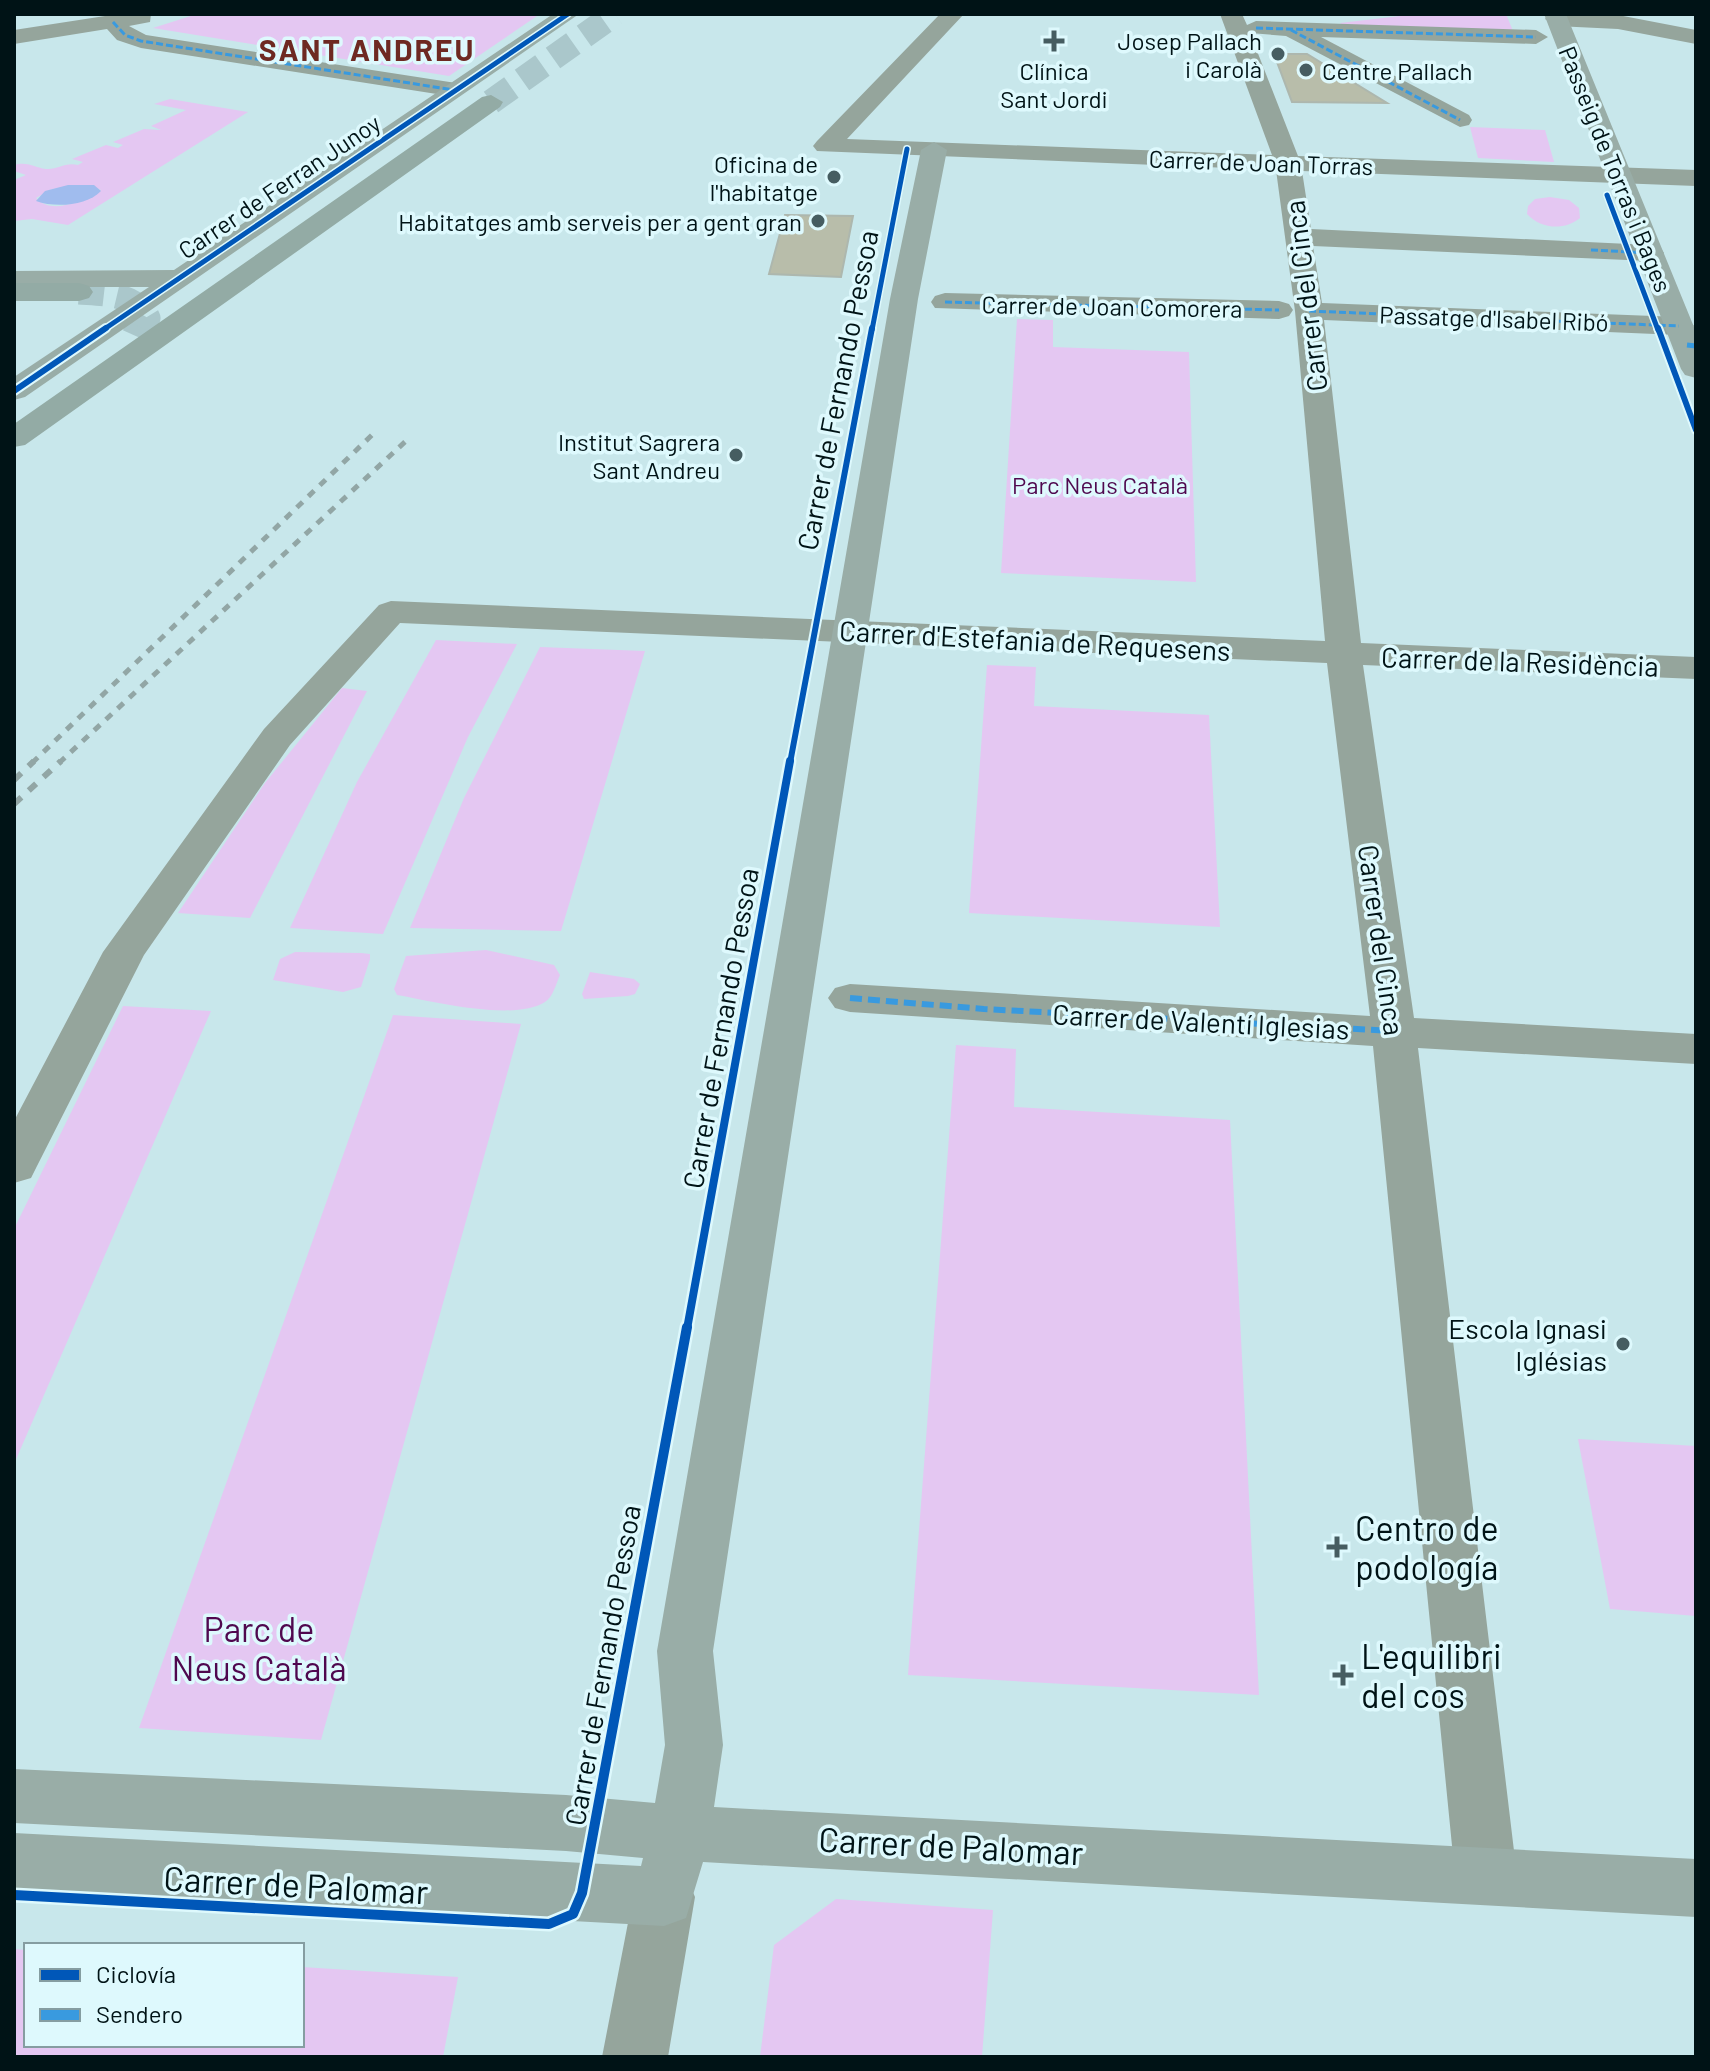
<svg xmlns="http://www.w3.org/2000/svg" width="1710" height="2071" font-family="Barlow,sans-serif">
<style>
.green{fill:#e4c7f2;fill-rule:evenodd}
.water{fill:#a0bcee}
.building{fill:#b8bdaa;stroke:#adb7ae;stroke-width:2}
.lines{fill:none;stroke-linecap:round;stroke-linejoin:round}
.highway-tunnel-far1{stroke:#aac7cb;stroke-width:25;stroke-dasharray:25 13;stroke-linecap:butt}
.highway-tunnel{stroke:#aac7cb;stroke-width:33;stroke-dasharray:33 17;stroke-linecap:butt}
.street{fill:#95a59c;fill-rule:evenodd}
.secondary{fill:#99ada7;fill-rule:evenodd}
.highway{fill:#93aba5;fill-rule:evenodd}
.rail-far1{stroke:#92a6a5;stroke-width:5;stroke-dasharray:8 8;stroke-linecap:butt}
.rail{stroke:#92a6a5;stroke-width:6;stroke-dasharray:10 10;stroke-linecap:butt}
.quiet-far2{stroke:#399adf;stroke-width:3;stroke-dasharray:7 3;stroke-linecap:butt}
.quiet-far1{stroke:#399adf;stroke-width:5;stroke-dasharray:9 5;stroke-linecap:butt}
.quiet{stroke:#399adf;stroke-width:6;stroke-dasharray:12 6;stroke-linecap:butt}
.cycleway-far3-casing{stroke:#def9fd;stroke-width:8}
.cycleway-far2-casing{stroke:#def9fd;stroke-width:10}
.cycleway-far1-casing{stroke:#def9fd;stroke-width:13}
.cycleway-casing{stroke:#def9fd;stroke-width:15}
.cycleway-far3{stroke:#0057b8;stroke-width:5}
.cycleway-far2{stroke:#0057b8;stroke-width:6}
.cycleway-far1{stroke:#0057b8;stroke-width:8}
.cycleway{stroke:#0057b8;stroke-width:10}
.poi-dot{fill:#465d61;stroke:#def9fd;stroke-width:3}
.labels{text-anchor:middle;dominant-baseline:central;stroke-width:7;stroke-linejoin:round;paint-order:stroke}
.far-poi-label{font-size:24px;fill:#001316;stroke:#def9fd;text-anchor:end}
.far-street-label{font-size:24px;fill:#001316;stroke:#def9fd}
.far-park-label{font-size:24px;fill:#4f084f;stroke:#def9fd}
.street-label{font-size:28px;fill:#001316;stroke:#def9fd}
.poi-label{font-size:28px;fill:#001316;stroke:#def9fd;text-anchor:end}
.far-district-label{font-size:30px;font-weight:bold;letter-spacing:2px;fill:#6e2922;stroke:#def9fd}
.near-poi-label{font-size:34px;fill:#001316;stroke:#def9fd;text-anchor:start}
.near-park-label{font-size:34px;fill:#4f084f;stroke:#def9fd}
.near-street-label{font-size:34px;fill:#001316;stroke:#def9fd}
</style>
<rect width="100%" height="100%" fill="#c8e7eb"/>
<path class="green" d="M197 14H540L449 76 153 28Z
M1417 14H1506L1513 31 1348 29 1340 23Z
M170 99 248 112 68 225 32 219 14 221V180L26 175 14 171V165C27 161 33 167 46 169 58 170 64 162 78 165L83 162 72 159 106 145 118 148 123 145 113 142 144 129 161 130 151 126 186 110 154 104ZM90 185 101 190C85 200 52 216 36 198L52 189Z
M1470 127 1545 130 1554 162 1478 158Z
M1550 197 1569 200 1579 208 1580 218C1564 231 1541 229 1527 214L1528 206 1535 199Z
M1017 319 1053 320V347L1189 352 1196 582 1001 573Z
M436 640 517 644 468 737 383 934 290 928 357 782Z
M540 647 645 651 561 931 410 928 464 798Z
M987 665 1036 667 1034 706 1209 715 1220 927 969 913Z
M342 688 367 691 250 918 178 913 265 783Z
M486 950 554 965 560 975C556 984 553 997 545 1002 513 1022 432 1001 397 995L394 989 406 956Z
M295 952 361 953 370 954V959L361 987 343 992 273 980 280 959Z
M590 972 634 979 640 984 635 994 628 996 584 999 582 994Z
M123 1006 211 1011 14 1464V1229Z
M393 1015 521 1024 321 1740 139 1728Z
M956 1045 1016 1049 1014 1107 1230 1120 1259 1695 908 1675Z
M1578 1439 1696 1446V1616L1610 1609Z
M836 1899 993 1910 982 2057H760L774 1945Z
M14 1949 26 1950V2045H302V1967L458 1977 443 2057H14Z"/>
<path class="water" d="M68 185H94L101 191C87 206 55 208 36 201L45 191Z"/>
<path class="building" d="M1274 54H1307L1387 103 1292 102Z
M785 215 853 216 841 277 769 274Z"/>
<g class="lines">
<path class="highway-tunnel-far1" d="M491 102 615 14
M79 292C105 294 134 293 148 318L141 330"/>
<path class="highway-tunnel" d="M138 337 142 328"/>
<path class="street" d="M118 14H151L150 22 129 26 146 35 456 83 468 90 456 97 141 48 117 40 107 29 14 44V30Z
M940 14H964L847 139 1272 155 1220 14H1242L1247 25 1256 21 1536 30 1548 37 1536 44 1321 37 1469 115 1472 120 1469 125 1460 127 1286 36 1250 33 1298 156 1696 170V186L1302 171 1311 229 1650 245 1660 247 1664 253 1660 259 1650 261 1313 246 1322 303 1679 317 1689 320 1694 326 1689 332 1679 335 1324 320 1361 643 1696 657V679L1363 665 1414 1018 1696 1034V1064L1418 1048 1517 1876 1508 1896 1486 1905 1464 1896 1455 1876 1373 1046 850 1012 835 1008 828 998 835 988 850 984 1370 1016 1327 663 400 623 290 745 144 955 37 1166 31 1178 14 1183V1121L103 952 264 729 379 605 391 601 1325 641 1295 311 1276 170 817 151 813 146 817 141Z
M1549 14 1618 15 1696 30V44L1618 29 1556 26 1545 19Z
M945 293 1279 301 1289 304 1293 310 1289 316 1279 319 935 308 931 302 935 296Z
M664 1868 686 1876 695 1897 668 2057H602L633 1897 642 1876Z"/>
<path class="secondary" d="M553 14H579L25 397 14 400V377L149 287H14V271L174 270Z
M1544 14H1566L1696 332V378L1685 375 1681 369Z
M934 142 947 150 918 299 713 1651 723 1745 714 1807 1696 1859V1917L703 1862 686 1918 664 1926 14 1891V1833L641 1866 643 1858 566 1851 14 1823V1769L566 1795 655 1803 665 1745 657 1651 890 299 921 150Z"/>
<path class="highway" d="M491 95 503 102 500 107 25 445 14 447V424L482 97Z
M14 283H79L89 286 93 292 89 298 79 301H14Z"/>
<path class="rail-far1" d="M32 763 373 434
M59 763 407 440"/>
<path class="rail" d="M14 780 34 761
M14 804 61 761"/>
<path class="quiet-far2" d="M113 22 125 35 141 41 454 90
M1256 28 1536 37
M1291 30 1460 120
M1591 250 1650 253
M945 302 1279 310
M1309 311 1679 326"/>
<path class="quiet-far1" d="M1687 345 1696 346"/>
<path class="quiet" d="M850 998 984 1009 1394 1031"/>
<g class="cycleway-far3-casing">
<path id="cycleway-far3" d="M1607 195 1658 330
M103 330 568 14
M872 330 907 149"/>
</g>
<g class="cycleway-far2-casing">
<path id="cycleway-far2" d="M1658 328 1696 430
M14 391 106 328
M790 763 872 328"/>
</g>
<g class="cycleway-far1-casing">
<path id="cycleway-far1" d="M687 1329 790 761"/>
</g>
<g class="cycleway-casing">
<path id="cycleway" d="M14 1895 549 1924 573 1914 582 1893 687 1327"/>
</g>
<use href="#cycleway-far3" class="cycleway-far3"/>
<use href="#cycleway-far2" class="cycleway-far2"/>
<use href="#cycleway-far1" class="cycleway-far1"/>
<use href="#cycleway" class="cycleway"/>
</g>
<g class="poi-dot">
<path d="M1050 29h8v8h8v8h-8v8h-8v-8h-8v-8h8z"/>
<circle cx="1278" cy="54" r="8"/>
<circle cx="1306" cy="70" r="8"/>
<circle cx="834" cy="177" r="8"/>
<circle cx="818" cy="221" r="8"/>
<circle cx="736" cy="455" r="8"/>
<circle cx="1623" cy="1344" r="8"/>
<path d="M1333 1535h8v8h8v8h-8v8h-8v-8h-8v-8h8z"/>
<path d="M1339 1663h8v8h8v8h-8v8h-8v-8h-8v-8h8z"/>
</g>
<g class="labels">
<g class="far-poi-label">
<text x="1262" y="40">Josep Pallach<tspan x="1262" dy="28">i Carolà</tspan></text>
<text x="1054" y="70" text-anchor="middle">Clínica<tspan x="1054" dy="28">Sant Jordi</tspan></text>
<text x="1322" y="70" text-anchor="start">Centre Pallach</text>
<text x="818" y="163">Oficina de<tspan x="818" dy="28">l'habitatge</tspan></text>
<text x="802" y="221">Habitatges amb serveis per a gent gran</text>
<text x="720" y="441">Institut Sagrera<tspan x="720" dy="28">Sant Andreu</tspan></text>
</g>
<g class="far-street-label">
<text transform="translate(1261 162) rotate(2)">Carrer de Joan Torras</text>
<text transform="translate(1616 169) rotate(68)">Passeig de Torras i Bages</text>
<text transform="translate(279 186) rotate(-34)">Carrer de Ferran Junoy</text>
<text transform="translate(1112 306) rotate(1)">Carrer de Joan Comorera</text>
<text transform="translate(1494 318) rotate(2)">Passatge d'Isabel Ribó</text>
</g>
<g class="far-park-label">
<text x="1100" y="484">Parc Neus Català</text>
</g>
<g class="street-label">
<text transform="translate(1305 296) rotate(-97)">Carrer del Cinca</text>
<text transform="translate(837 390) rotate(-79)">Carrer de Fernando Pessoa</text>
<text transform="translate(1035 640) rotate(3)">Carrer d'Estefania de Requesens</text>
<text transform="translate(1520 661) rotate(2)">Carrer de la Residència</text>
<text transform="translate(1382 940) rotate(82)">Carrer del Cinca</text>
<text transform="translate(1201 1021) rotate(3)">Carrer de Valentí Iglesias</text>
<text transform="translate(720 1028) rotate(-80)">Carrer de Fernando Pessoa</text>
<text transform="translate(602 1665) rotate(-80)">Carrer de Fernando Pessoa</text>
</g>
<g class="poi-label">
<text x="1607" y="1328">Escola Ignasi<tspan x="1607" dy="32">Iglésias</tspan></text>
</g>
<g class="far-district-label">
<text x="367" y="49">SANT ANDREU</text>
</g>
<g class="near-poi-label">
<text x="1355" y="1527">Centro de<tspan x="1355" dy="39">podología</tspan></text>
<text x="1361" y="1655">L'equilibri<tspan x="1361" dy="39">del cos</tspan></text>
</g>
<g class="near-park-label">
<text x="259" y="1628">Parc de<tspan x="259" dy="39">Neus Català</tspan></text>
</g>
<g class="near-street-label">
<text transform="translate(951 1845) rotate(3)">Carrer de Palomar</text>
<text transform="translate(296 1884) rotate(3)">Carrer de Palomar</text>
</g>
</g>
<rect width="1710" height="2071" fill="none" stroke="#001316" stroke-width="32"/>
<rect x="24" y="1943" width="280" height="104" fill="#def9fd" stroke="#859da1" stroke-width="2"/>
<rect x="40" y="1969" width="40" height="12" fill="#0057b8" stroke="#859da1" stroke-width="2"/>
<text x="96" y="1983" font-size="24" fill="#001316">Ciclovía</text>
<rect x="40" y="2009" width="40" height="12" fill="#399adf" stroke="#859da1" stroke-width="2"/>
<text x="96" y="2023" font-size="24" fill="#001316">Sendero</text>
</svg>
